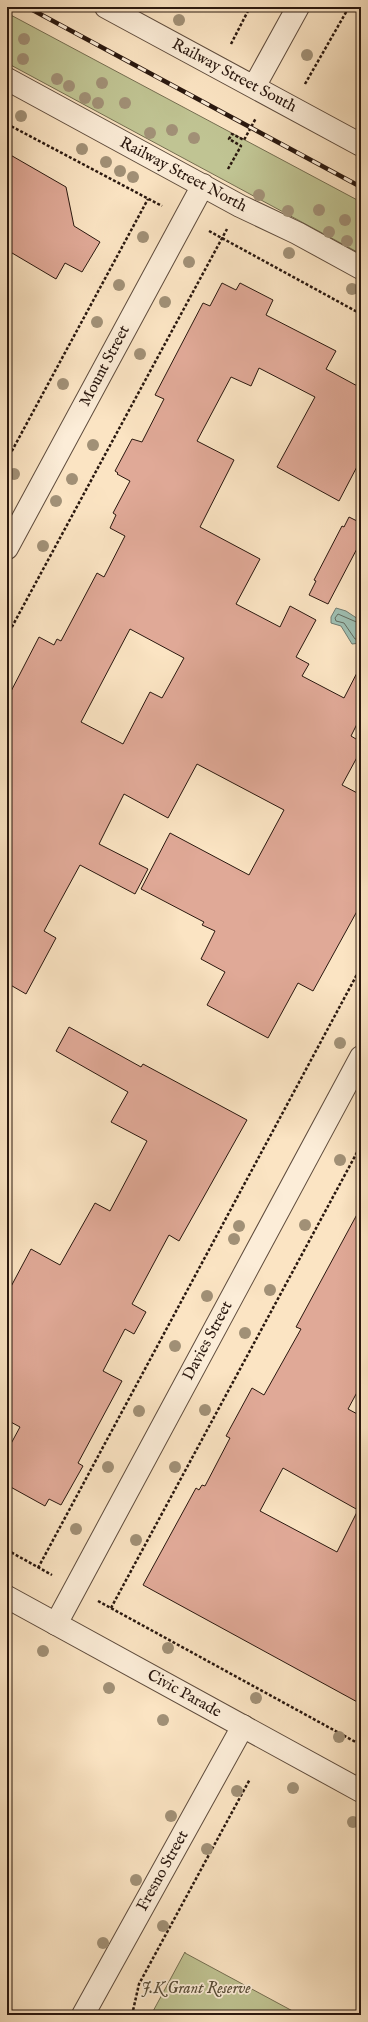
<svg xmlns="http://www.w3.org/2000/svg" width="368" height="2022" font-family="'IM FELL English',serif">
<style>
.green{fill:#c0c493;stroke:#756e51}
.water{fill:#9fbfb2;stroke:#707c71}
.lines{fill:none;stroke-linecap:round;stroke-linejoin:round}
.shore{stroke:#646c60;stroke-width:1}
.building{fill:#e0a997;stroke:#2a180f;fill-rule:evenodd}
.minor-casing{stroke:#5e4b3c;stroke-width:24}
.tertiary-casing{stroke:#5e4b3c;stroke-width:24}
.path{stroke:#2a180f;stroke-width:2.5;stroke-dasharray:3 2;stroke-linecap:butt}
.minor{stroke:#fcedd8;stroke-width:22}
.tertiary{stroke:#fcedd8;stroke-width:22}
.rail-casing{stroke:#2a180f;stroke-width:4.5}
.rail{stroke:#fcedd8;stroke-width:3;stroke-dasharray:9;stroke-linecap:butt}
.tree{fill:#a19076}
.labels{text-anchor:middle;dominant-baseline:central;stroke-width:3.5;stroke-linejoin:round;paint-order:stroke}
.street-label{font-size:16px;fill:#2a180f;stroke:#fcedd8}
.park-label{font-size:16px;font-style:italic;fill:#574c37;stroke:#fcedd8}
</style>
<rect width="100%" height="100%" fill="#fbe4c3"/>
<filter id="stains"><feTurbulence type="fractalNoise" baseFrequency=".005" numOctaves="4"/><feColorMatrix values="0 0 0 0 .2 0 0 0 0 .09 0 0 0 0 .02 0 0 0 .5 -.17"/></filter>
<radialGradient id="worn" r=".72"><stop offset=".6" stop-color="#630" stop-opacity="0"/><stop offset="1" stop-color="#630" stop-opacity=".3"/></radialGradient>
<path class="green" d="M7 13 361 202V254L7 63Z
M185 1952V1953L300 2015H151Z"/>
<path class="water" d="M336 608 346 611 361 621V643L352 644 341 626 331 623V617Z"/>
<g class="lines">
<path class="shore" d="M361 624 338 614 335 618 336 621 344 623 355 639H361"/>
</g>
<path class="building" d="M7 153 66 187 74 226 100 242 82 272 65 263 56 279 7 250Z
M222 283 236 290 240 283 273 300 266 315 336 351 326 369 361 388V459L339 501 277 467 315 397 259 368 251 386 231 377 197 441 234 460 200 527 260 559 236 604 280 627 290 606 316 620 296 657 309 664 302 676 344 698 361 665V716L351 736 361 742V750L342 785 361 795V904L313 991 298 983 268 1038 207 1005 225 972 201 959 215 931 202 925 204 922 141 889 170 833 249 875 284 810 197 764 168 818 124 794 99 844 148 869 135 894 80 865 44 931 56 938 26 994 7 983V699L39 637 54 645 57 639 61 641 97 573 104 577 125 536 110 528 116 515 113 513 130 481 117 474 118 473 115 471 132 439 142 442 164 399 155 395 203 303 210 306ZM130 629 184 658 162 698 150 692 123 744 81 722Z
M349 517 361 523V541L328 604 309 595 316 581 314 580 342 526 344 527Z
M69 1027 141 1067 143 1064 247 1120 179 1241 169 1235 132 1304 146 1312 134 1334 125 1329 103 1371 122 1381 78 1463 83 1466 61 1505 49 1499 45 1506 7 1485V1451L20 1427 7 1420V1294L31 1249 60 1265 95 1203 110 1211 147 1141 111 1122 128 1092 56 1051Z
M361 1207V1385L348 1409 361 1416V1704L143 1585 196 1488 199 1490 202 1485 205 1486 230 1438 226 1436 252 1388 264 1395 301 1329 296 1327ZM283 1468 358 1510 337 1552 260 1511Z"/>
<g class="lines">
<g class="minor-casing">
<path id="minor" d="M106 7 361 145
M7 79 240 206 297 233 361 268
M254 87 298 7
M7 548 203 185
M56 1624 361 1057
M83 2015 243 1726"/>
</g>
<g class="tertiary-casing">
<path id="tertiary" d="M7 1597 361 1791"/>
</g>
<path class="path" d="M231 44 250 7
M305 84 349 7
M7 124 162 206
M228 169 241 146 229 139 232 134 244 140 256 118
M209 231 361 314
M7 460 148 199
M7 636 227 229
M7 1550 52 1575
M38 1568 361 967
M98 1601 361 1745
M111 1608 361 1145
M132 2015 139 1984 250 1779"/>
<use href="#minor" class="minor"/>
<use href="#tertiary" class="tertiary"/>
<g class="rail-casing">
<path id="rail" d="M27 7 361 187"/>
</g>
<use href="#rail" class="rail"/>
</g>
<g class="tree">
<circle cx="179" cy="20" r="6"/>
<circle cx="24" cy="39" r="6"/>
<circle cx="307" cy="55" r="6"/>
<circle cx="23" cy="59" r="6"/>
<circle cx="57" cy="79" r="6"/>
<circle cx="102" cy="83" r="6"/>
<circle cx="69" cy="86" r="6"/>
<circle cx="85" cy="98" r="6"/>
<circle cx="98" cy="103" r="6"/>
<circle cx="125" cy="103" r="6"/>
<circle cx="21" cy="116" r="6"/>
<circle cx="172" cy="130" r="6"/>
<circle cx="150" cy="133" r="6"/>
<circle cx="194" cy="138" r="6"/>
<circle cx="82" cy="149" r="6"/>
<circle cx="106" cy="162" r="6"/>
<circle cx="120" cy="171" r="6"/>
<circle cx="133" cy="177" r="6"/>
<circle cx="259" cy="195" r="6"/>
<circle cx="319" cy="210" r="6"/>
<circle cx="288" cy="211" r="6"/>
<circle cx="345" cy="220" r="6"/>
<circle cx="329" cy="232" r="6"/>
<circle cx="143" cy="237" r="6"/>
<circle cx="347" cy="241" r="6"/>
<circle cx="289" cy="253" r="6"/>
<circle cx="189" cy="262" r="6"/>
<circle cx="119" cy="285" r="6"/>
<circle cx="352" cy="289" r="6"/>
<circle cx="165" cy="302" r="6"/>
<circle cx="97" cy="322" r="6"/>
<circle cx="140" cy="354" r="6"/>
<circle cx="63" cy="384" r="6"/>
<circle cx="93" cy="445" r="6"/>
<circle cx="14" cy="474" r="6"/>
<circle cx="72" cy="479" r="6"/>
<circle cx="56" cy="501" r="6"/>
<circle cx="43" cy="546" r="6"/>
<circle cx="340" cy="1043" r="6"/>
<circle cx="340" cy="1160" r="6"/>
<circle cx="305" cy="1225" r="6"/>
<circle cx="239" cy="1226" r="6"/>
<circle cx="234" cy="1239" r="6"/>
<circle cx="270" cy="1290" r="6"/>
<circle cx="207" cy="1296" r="6"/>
<circle cx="245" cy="1333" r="6"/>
<circle cx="175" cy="1346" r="6"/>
<circle cx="205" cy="1410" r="6"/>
<circle cx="139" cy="1411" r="6"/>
<circle cx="108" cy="1467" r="6"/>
<circle cx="175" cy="1467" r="6"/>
<circle cx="76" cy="1529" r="6"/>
<circle cx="136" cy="1540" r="6"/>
<circle cx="168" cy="1648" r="6"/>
<circle cx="43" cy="1651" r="6"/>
<circle cx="109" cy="1688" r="6"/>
<circle cx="256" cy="1698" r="6"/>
<circle cx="163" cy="1720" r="6"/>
<circle cx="339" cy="1737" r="6"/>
<circle cx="293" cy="1788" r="6"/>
<circle cx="237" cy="1791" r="6"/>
<circle cx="171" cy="1816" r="6"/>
<circle cx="353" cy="1822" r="6"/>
<circle cx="207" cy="1849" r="6"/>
<circle cx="136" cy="1880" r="6"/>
<circle cx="163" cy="1926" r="6"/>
<circle cx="103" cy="1943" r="6"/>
</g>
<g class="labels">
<g class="street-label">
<text transform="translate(234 76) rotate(28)">Railway Street South</text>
<text transform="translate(183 175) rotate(28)">Railway Street North</text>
<text transform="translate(105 366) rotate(-62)">Mount Street</text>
<text transform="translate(208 1341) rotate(-62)">Davies Street</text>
<text transform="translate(184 1694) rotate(29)">Civic Parade</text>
<text transform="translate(163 1871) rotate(-61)">Fresno Street</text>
</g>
<g class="park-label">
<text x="196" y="1989">J.K Grant Reserve</text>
</g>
</g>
<rect width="368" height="2022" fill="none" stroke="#fbe4c3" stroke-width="24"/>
<rect x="8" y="8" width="352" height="2006" fill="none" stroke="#2a180f" stroke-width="2"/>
<rect x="12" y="12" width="344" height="1998" fill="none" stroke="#2a180f"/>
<rect width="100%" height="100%" filter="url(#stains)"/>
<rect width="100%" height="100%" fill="url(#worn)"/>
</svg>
